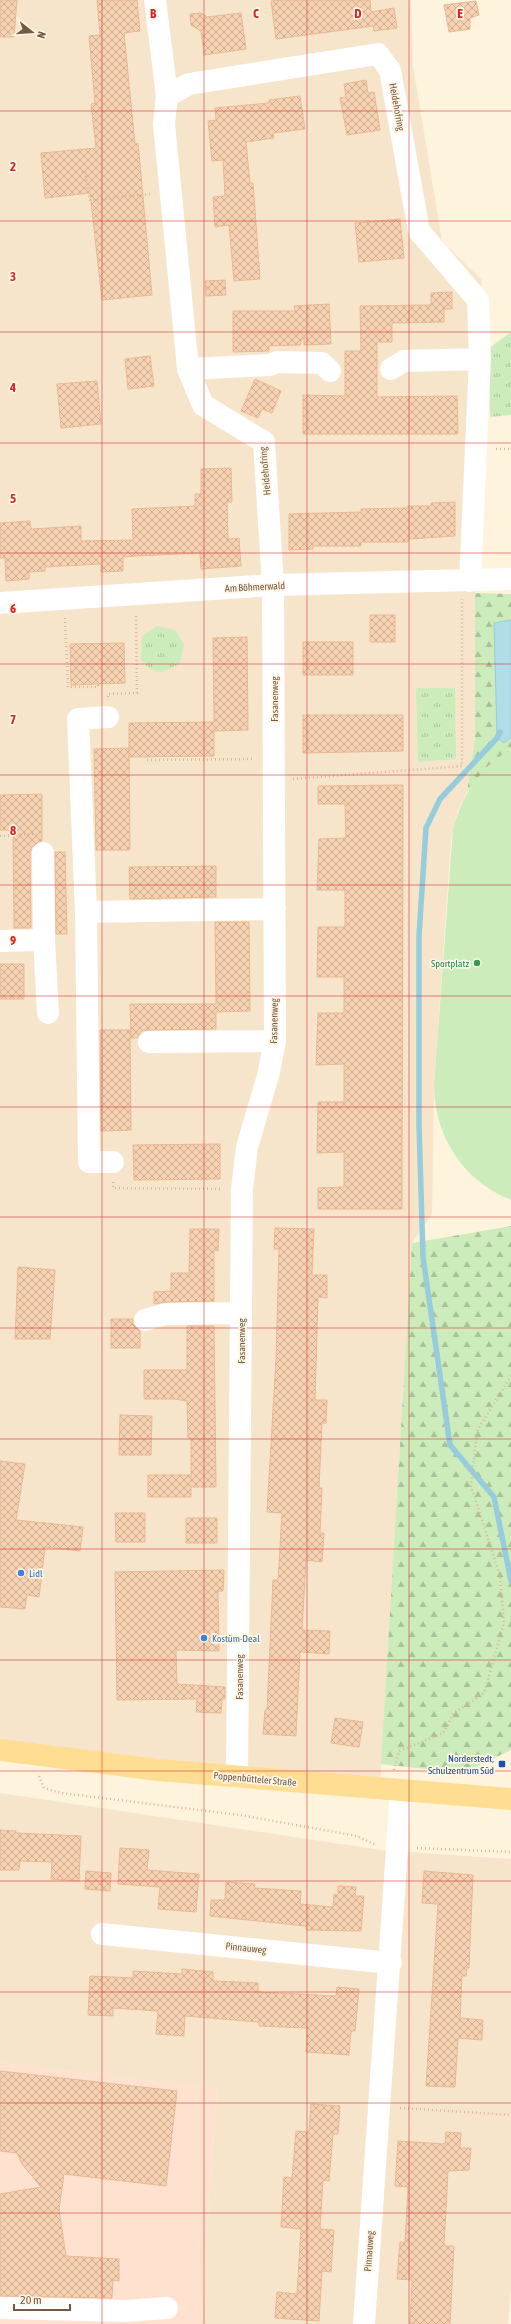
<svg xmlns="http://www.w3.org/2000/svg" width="511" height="2324" font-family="'Asap Condensed',sans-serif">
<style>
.residential{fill:#f6e5cb}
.commercial{fill:#ffe1d0}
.grass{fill:url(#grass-tufts)}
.forest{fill:url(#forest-firs)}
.pitch{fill:#ccecbb}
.water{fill:#b1dde8;stroke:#96ccdb}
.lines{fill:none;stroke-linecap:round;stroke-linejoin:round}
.stream{stroke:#96ccdb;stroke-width:5.5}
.building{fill:url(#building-cross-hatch);stroke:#eab992}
.path{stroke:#dab596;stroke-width:2.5;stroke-dasharray:1 3;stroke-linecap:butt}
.minor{stroke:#fff;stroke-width:22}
.major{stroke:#ffde93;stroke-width:22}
.grid{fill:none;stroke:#d62828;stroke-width:1;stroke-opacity:0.55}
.leisure-dot{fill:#2e9e5b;stroke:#fff6e5;stroke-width:1.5}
.shop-dot{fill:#3f7fe0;stroke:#fff6e5;stroke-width:1.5}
.transit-dot{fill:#1a4fb4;stroke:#fff6e5;stroke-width:1.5}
.labels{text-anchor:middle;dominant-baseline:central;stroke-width:3.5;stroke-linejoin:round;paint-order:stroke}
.street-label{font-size:10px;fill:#755944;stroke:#fff6e5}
.leisure-label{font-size:10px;fill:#27864d;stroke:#fff6e5;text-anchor:end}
.shop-label{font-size:10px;fill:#366cbe;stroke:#fff6e5;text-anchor:start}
.transit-label{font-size:10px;fill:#164399;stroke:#fff6e5;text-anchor:end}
.grid-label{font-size:13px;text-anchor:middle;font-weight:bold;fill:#d62828;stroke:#fff6e5;stroke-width:3.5;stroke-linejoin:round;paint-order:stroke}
</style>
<defs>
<pattern id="grass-tufts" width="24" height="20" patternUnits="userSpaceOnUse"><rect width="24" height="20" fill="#ccecbb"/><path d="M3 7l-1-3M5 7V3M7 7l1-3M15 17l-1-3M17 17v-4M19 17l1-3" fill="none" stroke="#aac29a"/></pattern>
<pattern id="forest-firs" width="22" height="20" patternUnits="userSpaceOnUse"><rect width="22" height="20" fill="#ccecbb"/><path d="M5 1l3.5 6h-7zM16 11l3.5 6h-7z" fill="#aac29a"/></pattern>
<pattern id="building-cross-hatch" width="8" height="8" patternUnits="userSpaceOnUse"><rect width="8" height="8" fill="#f6d1b2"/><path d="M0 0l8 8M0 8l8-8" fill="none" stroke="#ccad92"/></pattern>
</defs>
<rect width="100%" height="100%" fill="#fef3dd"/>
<path class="residential" d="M0 0H411L413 66 442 241 482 280 478 300 470 581 475 593V738L467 792 458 810 451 839 434 1086 432 1214 412 1243 380 1789 0 1743Z
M0 1793 381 1850 511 1859V2286L508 2324H201L217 2089 0 2063Z"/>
<path class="commercial" d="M0 2063 217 2089 201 2324H0Z"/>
<path class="grass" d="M511 332V415L490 417 488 349Z
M157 626 175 630 184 645 180 663C162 674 156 676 141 660L142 636Z
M416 688H455L456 759 418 762Z"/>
<path class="forest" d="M475 593 511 594V620L494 623 497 738 504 743 511 737V749L486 768 467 792 475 738Z
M511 1226V1750L462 1773 381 1764 412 1243Z"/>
<path class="pitch" d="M511 749V1200C463 1181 435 1137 434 1086L453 829C462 795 480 767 511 749Z"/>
<path class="water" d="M511 620V737L504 743 497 738 494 623Z"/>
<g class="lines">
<path class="stream" d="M500 732 497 738 440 799 426 828 419 936V1125L423 1257 450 1445 494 1497 511 1581"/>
</g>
<path class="building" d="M0 0H17L14 37H0Z
M97 0H137L140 31 124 33 135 144 138 143 152 295 102 300 90 193 45 198 41 153 96 148 91 104 95 103 89 36 100 35Z
M281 0H370L371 12 394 8 397 28 374 31 373 26 276 39 271 1Z
M476 1 479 15 470 18V29L449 32 444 5Z
M201 13 207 17 241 13 246 49 204 55 201 31 191 25 190 14Z
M366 80 368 93 374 92 380 130 347 135 340 98 346 97 344 84Z
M300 96 305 129 273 133 274 138 246 142 250 183H253L260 279 234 281 229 225 215 227 213 197 225 196 223 160 212 161 208 121 216 120 215 108 269 103V100Z
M400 219 404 258 359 262 355 223Z
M225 280 226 295 206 296 205 281Z
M452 292V309H444V322L392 323V342H377V397L457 396 458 434H303V395L345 396V351H361L360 306 431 305V293Z
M329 304 331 344 304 345V335L300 345 269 346V351L233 352V311H295L294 306Z
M150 356 154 386 128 389 125 359Z
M255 379 281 391 272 413 262 409 258 418 241 411Z
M97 381 101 424 61 428 57 384Z
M231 468 232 502H227L228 539 239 538 241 566 201 569 200 553 136 556 123 557V571L101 572V564L45 567V571L29 572V579L6 581 5 558H0V523L30 521 31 529 81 526V541L133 540 132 509 195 506V494H201V469Z
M455 502V536L408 539V542H361V546H313V549L289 550V514L361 512V509L408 508V506H431V503Z
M370 615H395V642H370Z
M247 637 248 730 214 731V756L129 757V723L214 722 213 638Z
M303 642H353V675H303Z
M124 643 125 683 71 685 70 644Z
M303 715H403V751L303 753Z
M129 748 130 850H96L94 749Z
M403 785 402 1209H318V1188L344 1187V1152L317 1153 318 1102H344V1064L316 1065 318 1013H344V977H317L318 927H345V890H317L319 839 346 838 345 804H318V786Z
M42 794V841L32 847 30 853 31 928H14L13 830H0V795Z
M55 852H65L67 934H56Z
M216 866V897L130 899 129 867Z
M215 922H249L250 1011 216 1012V1029L149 1030 142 1031 137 1038H131L130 1004H216Z
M0 964H24V999H0Z
M100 1030H130L131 1130 101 1131Z
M220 1144V1179L134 1180 133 1145Z
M275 1228 314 1229 312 1275H327V1298L318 1297 315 1400H327L326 1423H322L319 1488H322L320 1533H324L322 1562 306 1560 302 1630 330 1631 329 1654 300 1652 296 1736 263 1734 265 1710H267L273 1580H278L282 1513 267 1512 276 1359 279 1249H274Z
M190 1229H219L218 1251 214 1250V1301L166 1302 154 1304V1292L171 1291V1273H189Z
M18 1267 55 1270 50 1339H15Z
M111 1319H133V1324L140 1331V1348H111Z
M187 1326H214L216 1487H191V1497H148V1475H190L191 1482V1438H188L187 1401 174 1399H144V1370H187Z
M120 1415 152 1416 151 1455H119Z
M0 1461 25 1464 16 1520 83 1527 80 1551 45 1547 39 1597 27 1595 25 1609 0 1607Z
M115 1513H145V1542H116Z
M186 1518H217V1543H186Z
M224 1570 223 1591H218L219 1651 176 1650 177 1684 225 1687V1699H222L221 1713 196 1712 197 1699 117 1700 115 1572Z
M335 1718 363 1722 359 1747 331 1743Z
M0 1830 16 1831V1833L81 1836 79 1881 51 1879 52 1862 20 1861 19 1870H0Z
M120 1848 149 1850 147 1870 199 1874 196 1912 158 1909 160 1887 118 1884Z
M86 1871 111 1873 110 1891 85 1889Z
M424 1871 473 1875 469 1968 467 1967 466 1976H462L460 2018 483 2020 482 2040 458 2038 455 2087 426 2086 438 1904 422 1903Z
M226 1882 255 1884 254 1888 301 1891 300 1904 333 1907 334 1894 338 1895V1886L356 1887 355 1896H364L361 1931 306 1930V1926L210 1916 211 1900H225Z
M182 1969 213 1972V1981L258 1983V1992L336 1996 337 1987 359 1989 355 2031H351L349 2055 306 2052 307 2028 259 2026V2022L185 2016 184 2036 156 2034 158 2011 113 2008V2016L88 2015 90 1976 133 1978V1971L182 1974Z
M0 2071 177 2091 166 2186 64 2174 59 2209 66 2256 119 2259V2281L113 2280 112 2298 0 2296V2194L41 2187 22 2164 17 2153 0 2151Z
M311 2104 340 2106 338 2134H333L329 2181 323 2180 320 2229 334 2230 331 2272 322 2271 319 2321 275 2318 277 2292 297 2294 301 2229 281 2227 284 2177 292 2178 296 2131 309 2132Z
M446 2132 461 2133 460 2148H471L469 2170 448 2171 444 2246H454L450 2324H410L412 2280 397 2279 400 2242 405 2243 408 2187 395 2186 398 2141 445 2144Z"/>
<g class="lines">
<path class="path" d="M82 172 85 171 90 200 151 194
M496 449H511
M65 618 68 687H98V684
M108 697V694L137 693 136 615
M147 760 255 759
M293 779 462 766V599
M0 836 33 834
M113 1182V1188L222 1189
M394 1770 399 1751 443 1733 454 1713 484 1693 504 1623 500 1576 471 1486 477 1431 511 1376
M39 1776 44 1788 61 1793 240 1815 357 1836 376 1845
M417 1848 511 1852
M400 2108 511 2115"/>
<path class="minor" d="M155 0 167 96
M188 369 270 365 277 362 322 363 330 371
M391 369 404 361 480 359
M0 603 273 585 511 579
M108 717 78 719 86 912 89 1162H113
M86 912 275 909
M44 940 48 1013
M0 941 44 940 43 853
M149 1042 275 1041
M145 1320 166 1314 241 1313
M237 1777 242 1189 247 1147 268 1076 275 1041 273 585 264 442 203 405 188 369 164 124 167 96 189 84 378 54 390 70 419 231 478 300 480 359 470 581
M102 1934 391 1963
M0 2308 125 2311 167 2308
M364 2324 401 1791"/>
<path class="major" d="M0 1750 158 1770 511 1799"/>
</g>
<path class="grid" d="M102 0V2324M204 0V2324M307 0V2324M409 0V2324M0 111H511M0 221H511M0 332H511M0 443H511M0 553H511M0 664H511M0 775H511M0 885H511M0 996H511M0 1107H511M0 1217H511M0 1328H511M0 1439H511M0 1549H511M0 1660H511M0 1771H511M0 1881H511M0 1992H511M0 2103H511M0 2213H511"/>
<circle class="leisure-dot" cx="477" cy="963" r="4"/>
<g class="shop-dot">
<circle cx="21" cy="1573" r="4"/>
<circle cx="204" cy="1638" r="4"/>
</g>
<rect class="transit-dot" x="498" y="1760" width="8" height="8" rx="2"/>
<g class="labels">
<g class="street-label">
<text transform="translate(397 107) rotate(80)">Heidehofring</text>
<text transform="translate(265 471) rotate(-95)">Heidehofring</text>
<text transform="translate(255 587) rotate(-3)">Am Böhmerwald</text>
<text transform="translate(274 699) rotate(-90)">Fasanenweg</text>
<text transform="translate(274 1021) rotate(-89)">Fasanenweg</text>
<text transform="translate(241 1341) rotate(-90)">Fasanenweg</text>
<text transform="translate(239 1677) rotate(-90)">Fasanenweg</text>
<text transform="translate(255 1779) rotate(5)">Poppenbütteler Straße</text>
<text transform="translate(246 1948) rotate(6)">Pinnauweg</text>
<text transform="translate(369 2251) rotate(-86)">Pinnauweg</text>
</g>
<g class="leisure-label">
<text x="469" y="963">Sportplatz</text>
</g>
<g class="shop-label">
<text x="29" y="1573">Lidl</text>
<text x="212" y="1638">Kostüm-Deal</text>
</g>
<g class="transit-label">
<text x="494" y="1758">Norderstedt,<tspan x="494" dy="12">Schulzentrum Süd</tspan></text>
</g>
</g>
<g class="grid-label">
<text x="153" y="18">B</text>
<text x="256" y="18">C</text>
<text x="358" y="18">D</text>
<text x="460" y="18">E</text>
<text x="13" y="171">2</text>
<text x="13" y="281">3</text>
<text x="13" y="392">4</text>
<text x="13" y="503">5</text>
<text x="13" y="613">6</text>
<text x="13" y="724">7</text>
<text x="13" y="835">8</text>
<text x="13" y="945">9</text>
</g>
<g transform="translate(32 32) rotate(107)" stroke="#fff6e5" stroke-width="3" paint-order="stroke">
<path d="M0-3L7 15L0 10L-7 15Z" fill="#755944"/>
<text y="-6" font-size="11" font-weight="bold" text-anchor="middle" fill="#755944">N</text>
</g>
<path d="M14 2304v6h56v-6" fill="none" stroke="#755944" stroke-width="2"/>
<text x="20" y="2304" font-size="12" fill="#755944" stroke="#fff6e5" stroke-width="3" paint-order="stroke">20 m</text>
</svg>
